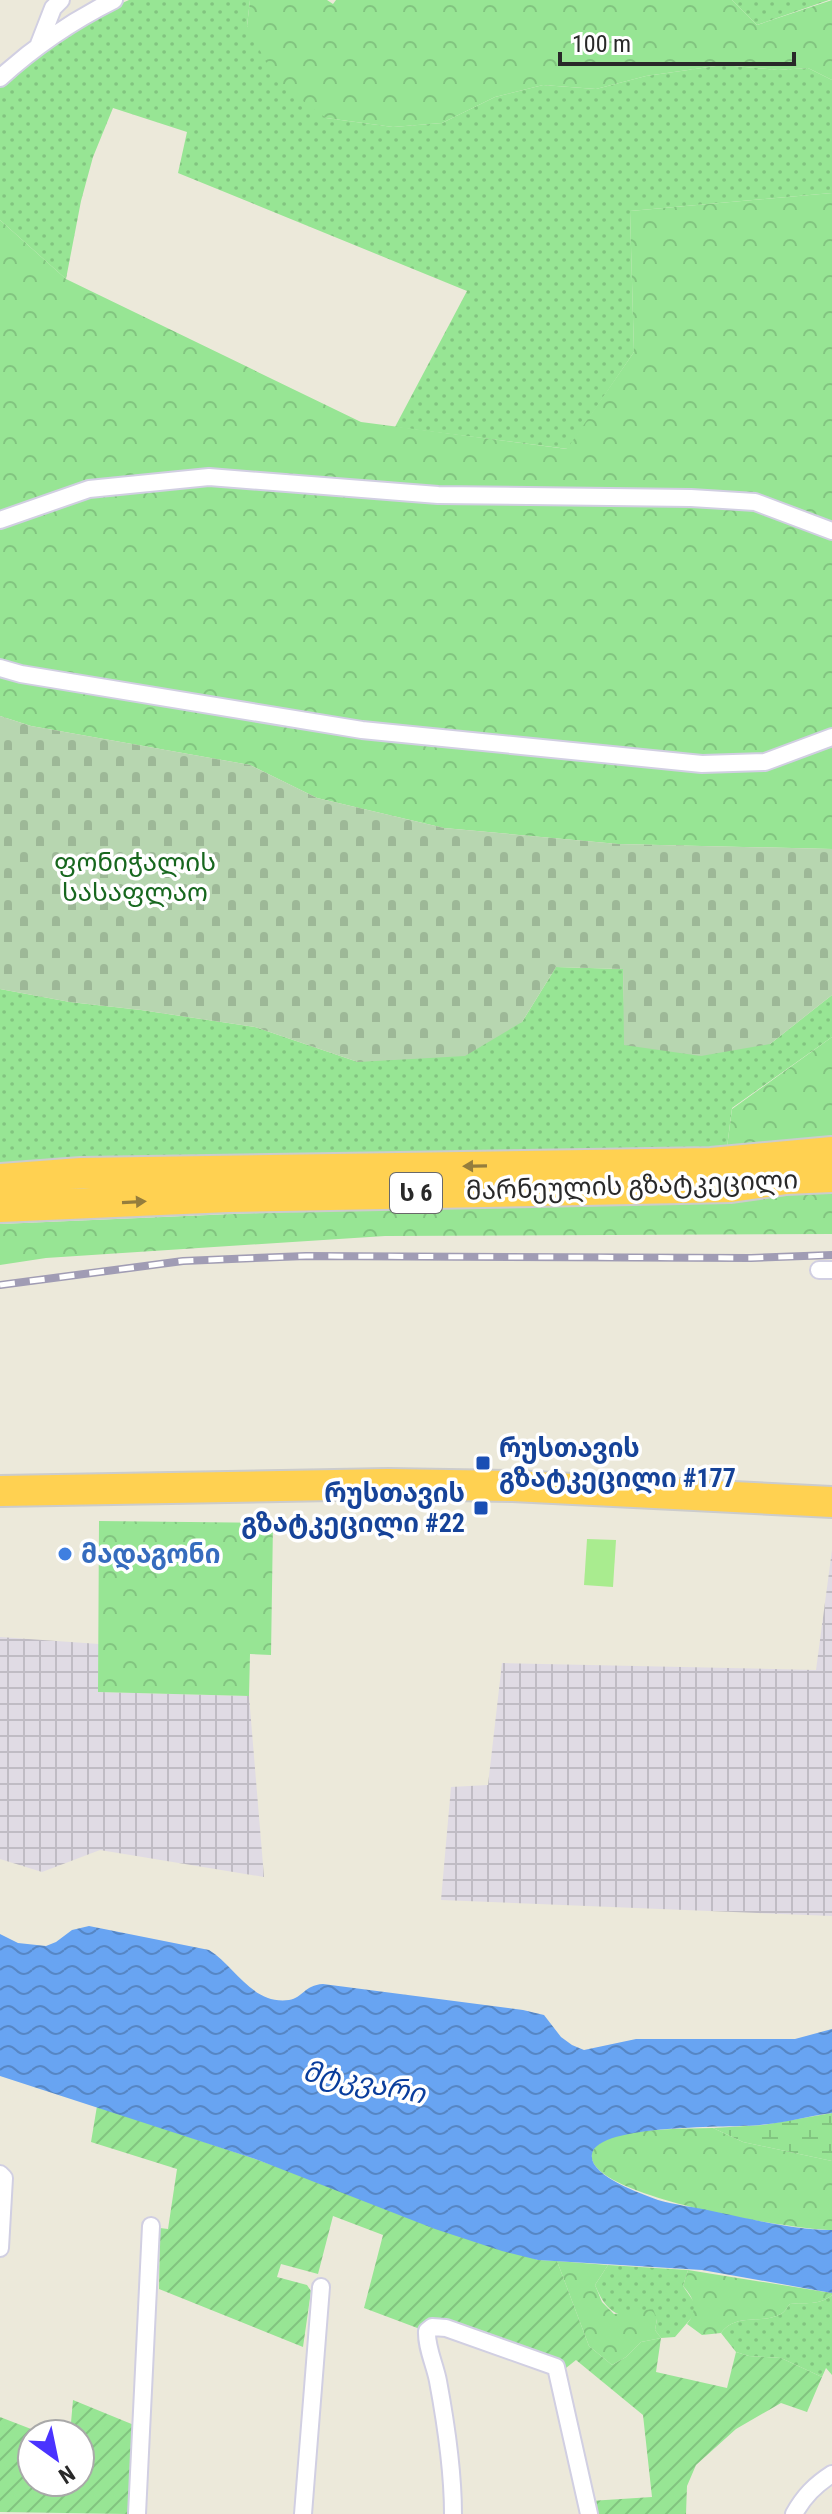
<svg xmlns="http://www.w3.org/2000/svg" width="832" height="2514" font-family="'Roboto Condensed','Noto Sans Georgian',sans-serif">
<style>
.industrial{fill:url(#industrial-grid)}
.grass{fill:url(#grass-dots)}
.forest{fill:url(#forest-crowns)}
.wetland{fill:url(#wetland-marsh)}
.cemetery{fill:url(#cemetery-stones)}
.garden{fill:url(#garden-furrows)}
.pitch{fill:#a9ec8f}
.water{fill:url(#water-waves)}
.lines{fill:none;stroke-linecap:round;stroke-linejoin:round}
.street-casing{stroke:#d1cfe2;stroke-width:20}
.highway-casing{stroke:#ccc;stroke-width:34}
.street{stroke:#fff;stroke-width:16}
.highway{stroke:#ffd151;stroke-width:30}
.rail-casing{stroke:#a09cb4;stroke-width:8}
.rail{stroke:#fff;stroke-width:5;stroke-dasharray:15;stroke-linecap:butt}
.oneway{fill:#947d3d}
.transit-dot{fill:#1a4fb4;stroke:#fff;stroke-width:3}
.shop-dot{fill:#3f7fe0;stroke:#fff;stroke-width:3}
.labels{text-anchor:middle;stroke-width:7;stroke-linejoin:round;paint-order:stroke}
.shield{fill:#fff;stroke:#696969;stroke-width:2}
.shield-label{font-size:24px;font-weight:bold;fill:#292929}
.park-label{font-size:26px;fill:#17671e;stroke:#fff}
.street-label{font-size:26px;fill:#292929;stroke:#fff}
.transit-label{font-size:26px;font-weight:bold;fill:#164399;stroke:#fff;text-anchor:start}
.shop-label{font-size:26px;font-weight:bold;fill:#366cbe;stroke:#fff;text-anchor:start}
.water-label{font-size:28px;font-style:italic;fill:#093d9c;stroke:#fff}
</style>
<defs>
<pattern id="industrial-grid" width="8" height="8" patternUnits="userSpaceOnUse" patternTransform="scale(2)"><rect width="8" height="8" fill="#e0dbe4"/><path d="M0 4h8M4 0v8" fill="none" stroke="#c0bcc4"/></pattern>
<pattern id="grass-dots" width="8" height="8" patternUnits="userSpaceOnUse" patternTransform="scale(2)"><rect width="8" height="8" fill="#97e594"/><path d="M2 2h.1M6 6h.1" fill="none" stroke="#82c480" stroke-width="1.8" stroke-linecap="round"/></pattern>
<pattern id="forest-crowns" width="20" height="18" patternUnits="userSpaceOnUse" patternTransform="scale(2)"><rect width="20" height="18" fill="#97e594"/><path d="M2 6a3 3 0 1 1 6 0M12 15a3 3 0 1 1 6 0" fill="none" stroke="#82c480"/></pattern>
<pattern id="wetland-marsh" width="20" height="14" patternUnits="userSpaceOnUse" patternTransform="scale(2)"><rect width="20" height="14" fill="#97e594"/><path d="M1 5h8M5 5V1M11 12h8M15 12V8" fill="none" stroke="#82c480"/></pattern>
<pattern id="cemetery-stones" width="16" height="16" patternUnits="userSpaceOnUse" patternTransform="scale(2)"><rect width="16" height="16" fill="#b7d6b0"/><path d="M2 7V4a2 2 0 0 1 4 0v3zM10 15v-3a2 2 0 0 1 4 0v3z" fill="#9db897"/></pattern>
<pattern id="garden-furrows" width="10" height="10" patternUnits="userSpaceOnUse" patternTransform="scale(2)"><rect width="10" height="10" fill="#97e594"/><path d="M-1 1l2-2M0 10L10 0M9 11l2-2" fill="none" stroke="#82c480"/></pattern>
<pattern id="water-waves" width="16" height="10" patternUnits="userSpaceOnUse" patternTransform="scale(2)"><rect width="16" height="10" fill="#68a4f2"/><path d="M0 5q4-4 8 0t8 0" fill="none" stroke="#5686c4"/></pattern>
</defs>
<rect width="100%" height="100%" fill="#ece9da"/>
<path class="industrial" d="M832 1550V1916L441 1900 451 1787 488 1785 502 1663 816 1670Z
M0 1637 99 1644 98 1692 249 1696 264 1877 100 1850 42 1872 0 1859Z"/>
<path class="grass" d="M129 0H250L247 26 326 118 393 127 442 123 495 97 543 85 596 89 646 76 723 65 778 70 808 68 832 80V193L630 211 634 352 568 449 395 427 467 291 178 173 187 132 113 108 93 157 81 201 66 279 0 220V85L82 21Z
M732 0H829L757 25Z
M556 967 623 969 625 1045 770 1044 832 995V1037L732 1108 726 1155 0 1174V989L70 1002 141 1010 255 1027 358 1062 522 1022Z
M608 2265 688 2270 683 2286 694 2302V2315L675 2337 661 2338 655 2330 657 2319C622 2315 610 2321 595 2285Z
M832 2295V2375L826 2368 822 2377 781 2358 749 2356 736 2352 721 2333C737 2312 761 2325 781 2314 785 2312 787 2307 790 2304 805 2302 819 2306 832 2295Z"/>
<path class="forest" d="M250 0H327L333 4 336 0H732L757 25 832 0V80L808 68 778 70 723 65 646 76 596 89 543 85 495 97 442 123 393 127 326 118 276 81 247 26Z
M832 193V849L618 844 444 828 317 798 250 765 31 726 0 716V220L66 279 361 422 567 449 634 352 630 211Z
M832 1037V1144L726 1155 732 1109Z
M832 1192V1234L385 1236 46 1258 0 1265V1224L514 1202 680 1203Z
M99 1521 273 1523 271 1655 250 1654 249 1696 98 1692Z
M713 2128 743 2142 832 2161V2230C800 2231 581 2196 592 2153 595 2143 607 2139 616 2136 647 2128 681 2129 713 2128Z
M557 2261 608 2265 595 2285 602 2302 614 2314 653 2309 657 2319 655 2330 661 2338 641 2342 626 2357 612 2365 589 2346Z
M688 2270 832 2293V2295C819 2306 805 2302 790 2304 787 2307 785 2312 781 2314 761 2325 737 2312 721 2333L702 2335 687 2324C698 2310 695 2299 683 2286Z"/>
<path class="wetland" d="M832 2113V2161L743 2142 713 2128 763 2125Z"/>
<path class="cemetery" d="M0 716 31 726 250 765 317 798 444 828 618 844 832 849V995L770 1044 701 1056 624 1045 623 969 556 967 522 1022 465 1056 358 1062 255 1027 141 1010 70 1002 0 989Z"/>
<path class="garden" d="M97 2106 258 2160 538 2260 557 2261 589 2346 612 2365 626 2357 641 2342 661 2338 656 2372 727 2388 736 2352 749 2356 781 2358 822 2377 807 2412 781 2403 736 2429 696 2465 687 2486 686 2514H593L590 2501 652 2497 643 2415 576 2360 566 2368 545 2358 420 2329 364 2308 383 2235 333 2216 318 2274 281 2264 277 2277 307 2285 311 2291 303 2347 159 2289 160 2228 168 2229 177 2169 91 2142Z
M73 2400 134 2425 128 2514 0 2512V2417L44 2434H32V2482H80V2434H70Z"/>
<path class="pitch" d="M587 1539 616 1540 613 1587 584 1585Z"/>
<path class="water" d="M89 1926 209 1950C235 1966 252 2005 289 2000 303 1998 304 1985 323 1984L523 2010 544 2015 561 2037 572 2045 584 2050 636 2039H795L832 2029V2113C808 2116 784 2123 760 2125 732 2128 598 2123 592 2154 588 2176 642 2194 658 2200 675 2205 694 2207 712 2211 746 2218 799 2231 832 2230V2293L702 2270 538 2260 502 2251 435 2229 258 2160 0 2076V1934L18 1943 46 1946 56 1942 72 1930Z"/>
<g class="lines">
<defs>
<path id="street" d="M39 44 53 8 61 0
M0 78C35 46 72 21 114 0
M0 520 89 489 209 477 438 495 691 498 755 502 832 531
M0 668 21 674 362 730 702 764 765 762 832 737
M819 1270H832
M0 2174 4 2178 0 2248
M137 2514 151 2226
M303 2514 321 2287
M453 2514C453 2470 446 2424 438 2381 435 2365 426 2347 427 2331L432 2327 446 2328 556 2367 589 2514
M794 2514C804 2496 815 2485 832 2474"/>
<path id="highway" d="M0 1179 81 1173 711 1163 832 1152
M0 1207 228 1197 731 1187 786 1179 832 1177
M0 1491 388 1484 513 1486 832 1502"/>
</defs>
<use href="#street" class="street-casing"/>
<use href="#highway" class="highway-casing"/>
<use href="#street" class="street"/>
<use href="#highway" class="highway"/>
<defs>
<path id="rail" d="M0 1285 183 1261 306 1256 751 1258 832 1255"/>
</defs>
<use href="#rail" class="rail-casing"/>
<use href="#rail" class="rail"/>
</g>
<defs><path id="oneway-solid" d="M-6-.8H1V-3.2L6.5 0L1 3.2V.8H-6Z" transform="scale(2)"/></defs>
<g class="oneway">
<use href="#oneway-solid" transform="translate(475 1166) rotate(179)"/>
<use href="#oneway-solid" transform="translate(134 1202) rotate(-3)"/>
</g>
<g class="transit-dot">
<rect x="475" y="1455" width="16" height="16" rx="4"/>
<rect x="473" y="1500" width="16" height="16" rx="4"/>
</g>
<circle class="shop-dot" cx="65" cy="1554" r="8"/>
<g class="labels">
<rect class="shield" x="390" y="1173" width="52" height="40" rx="6"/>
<g class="shield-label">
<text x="416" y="1201">ს 6</text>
</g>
<g class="park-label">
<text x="135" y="871">ფონიჭალის<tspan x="135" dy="30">სასაფლაო</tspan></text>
</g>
<g class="street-label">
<text transform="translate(632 1185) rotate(-2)" y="9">მარნეულის გზატკეცილი</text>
</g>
<g class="transit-label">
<text x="499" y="1457">რუსთავის<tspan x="499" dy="30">გზატკეცილი #177</tspan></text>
<text x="465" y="1502" text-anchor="end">რუსთავის<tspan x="465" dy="30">გზატკეცილი #22</tspan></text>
</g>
<g class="shop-label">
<text x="81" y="1563">მადაგონი</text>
</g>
<g class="water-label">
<text transform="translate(364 2082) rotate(11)" y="10">მტკვარი</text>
</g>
</g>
<g transform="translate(56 2458) rotate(147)"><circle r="38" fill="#ffffff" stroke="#a9a9a9" stroke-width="2"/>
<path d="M0-6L14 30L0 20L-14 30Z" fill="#4a33ff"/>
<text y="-12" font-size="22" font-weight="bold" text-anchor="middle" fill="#292929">N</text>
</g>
<path d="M560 52v12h234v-12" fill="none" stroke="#292929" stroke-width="4"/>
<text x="572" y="52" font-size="24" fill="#292929" stroke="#ffffff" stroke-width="6" paint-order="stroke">100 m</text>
</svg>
